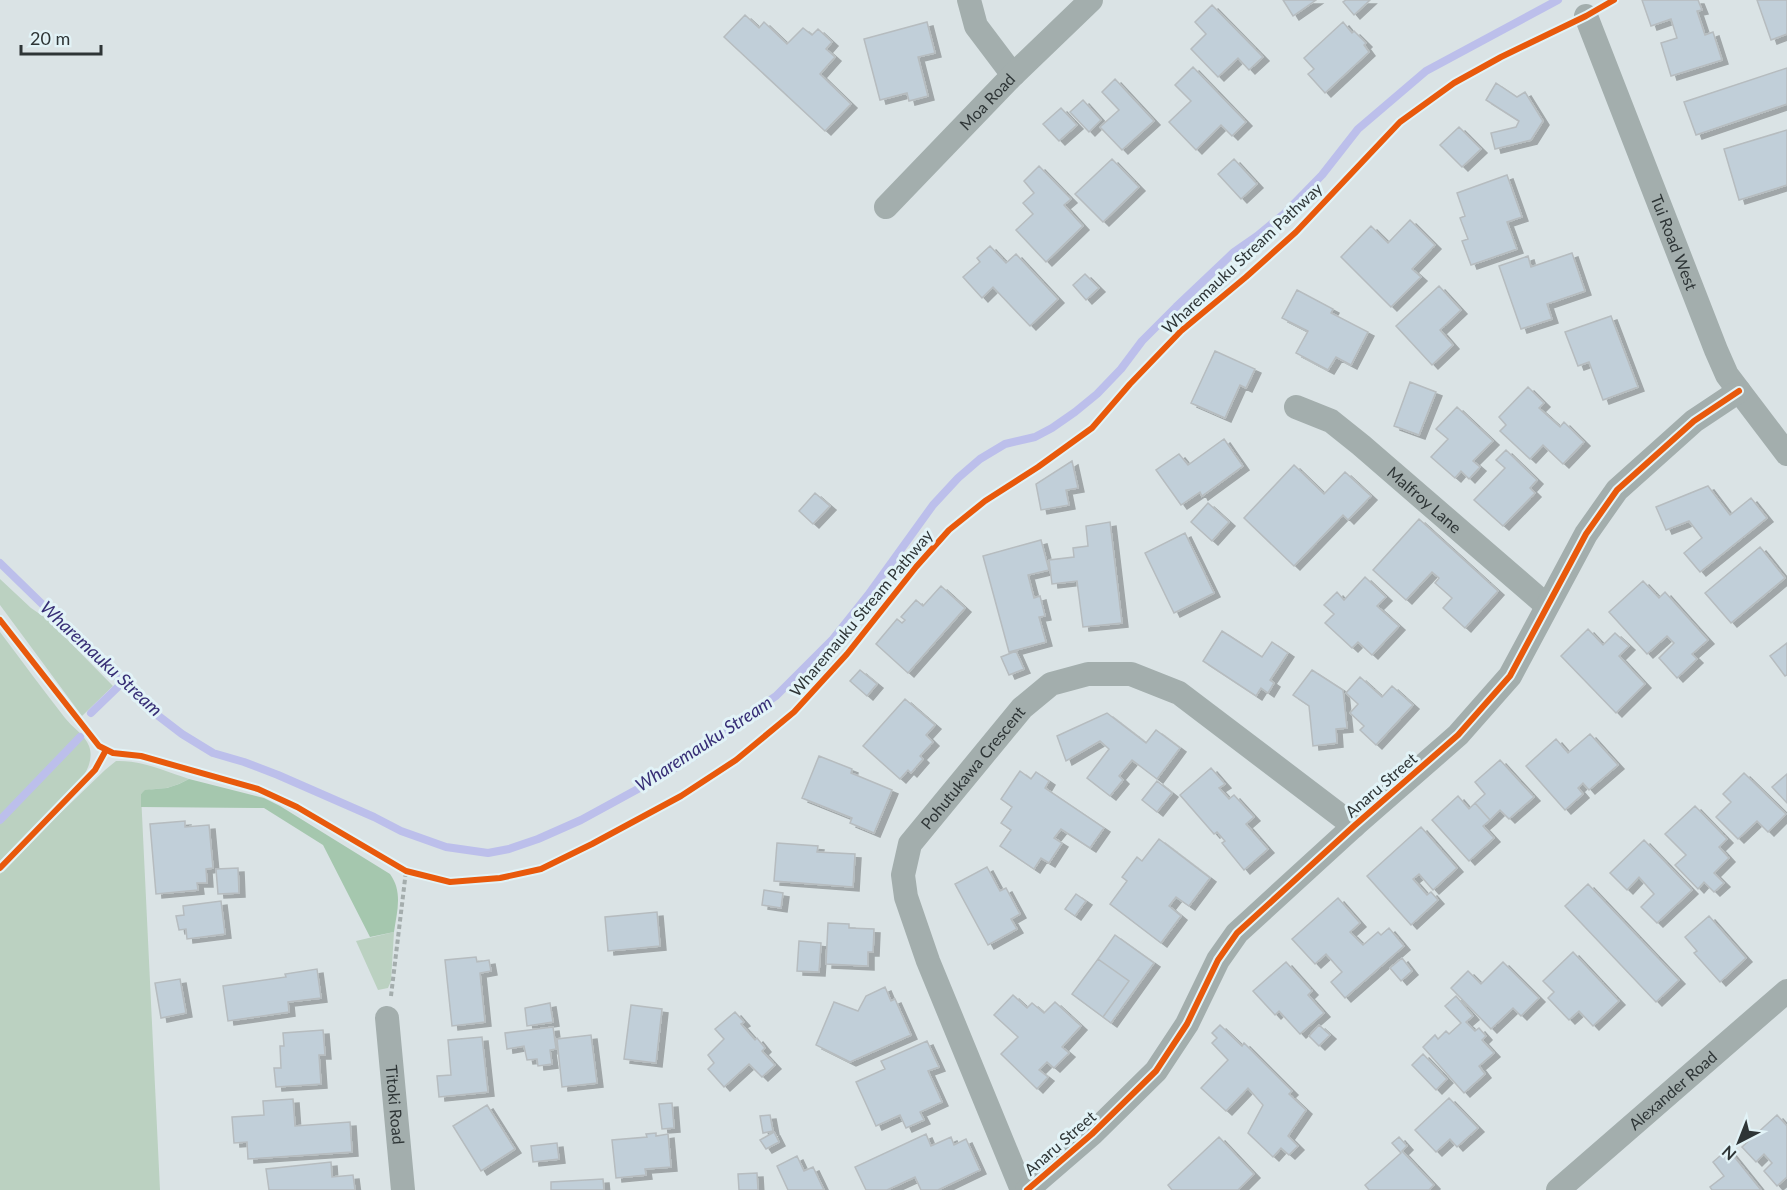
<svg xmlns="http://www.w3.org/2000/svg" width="1787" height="1190" font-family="Lato,sans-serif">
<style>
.green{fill:#bbd1c1}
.forest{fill:#a5c7ae}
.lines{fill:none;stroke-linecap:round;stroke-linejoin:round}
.stream{stroke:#bcbfeb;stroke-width:8}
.building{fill:#c1cfd9;stroke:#b6bcbf;stroke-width:1.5;filter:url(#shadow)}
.path{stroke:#a4adad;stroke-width:4;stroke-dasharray:4.5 3;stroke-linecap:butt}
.minor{stroke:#a3aead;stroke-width:24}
.cycleway-casing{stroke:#e2f3f7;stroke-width:10}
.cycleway{stroke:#e8590c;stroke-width:6}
.labels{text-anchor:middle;stroke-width:6;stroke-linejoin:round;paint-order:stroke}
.street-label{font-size:16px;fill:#2e3536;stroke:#e2f3f7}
.water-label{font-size:18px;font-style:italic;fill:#362d75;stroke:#e2f3f7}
</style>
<defs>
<filter id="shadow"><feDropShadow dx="6" dy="4" stdDeviation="0" flood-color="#0004"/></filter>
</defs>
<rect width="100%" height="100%" fill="#dae3e5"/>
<path class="green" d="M0 579 31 608 47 619 113 686 82 716 0 605Z
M0 632C22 661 43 690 65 718 72 727 85 735 89 746 93 757 89 767 83 777L0 863Z
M116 761C141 760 165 771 189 779 183 782 177 785 170 787 160 790 150 787 141 794L160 1190H0V874L48 825 105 770Z
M394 932 391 981 388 988 378 990 356 941Z"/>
<path class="forest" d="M189 779 264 798 280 806 390 874C403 892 397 911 394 932L370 937 323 845 264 808 141 807V794L145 790 167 788 179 784Z"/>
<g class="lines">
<path class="stream" d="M0 563 152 711 182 734 213 753 244 762 278 775 374 817 401 831 446 847 488 853 509 849 538 839 581 820 658 778 696 755 754 711 776 696 833 639 868 595 933 505 958 478 980 459 1005 444 1035 437 1052 428 1075 412 1097 394 1121 369 1142 341 1176 307 1234 252 1257 236 1285 213 1322 175 1358 129 1426 71 1558 0
M91 713 122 683
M0 820 80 737"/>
</g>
<path class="building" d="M1283 0H1316L1293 16Z
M1346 0H1370L1354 15 1343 2Z
M1642 0H1698L1702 10 1697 11 1705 35 1713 32 1722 60 1671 76 1661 43 1677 38 1671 19 1651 26Z
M1757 0H1787V34L1771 40Z
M1212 5 1263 57 1249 70 1238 58 1218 77 1191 49 1206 34 1195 22Z
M745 15 759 28 764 22 787 44 803 28 812 35 818 29 832 42 826 49 835 57 820 74 851 104 825 131 724 37Z
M927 22 935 53 918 57 928 96 909 101 907 93 880 100 864 39Z
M1343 22 1352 33 1354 31 1366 43 1364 45 1369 52 1325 93 1308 74 1314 69 1304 58Z
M1193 67 1246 122 1232 136 1221 125 1196 150 1169 122 1191 101 1175 85Z
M1787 68V104L1696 135 1684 102Z
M1115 79 1154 121 1122 150 1100 127 1119 110 1102 92Z
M1496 83 1517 97 1525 92 1543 121 1531 140 1495 149 1491 133 1516 127 1519 121 1486 100Z
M1083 100 1101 120 1089 132 1070 112Z
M1061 108 1077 125 1059 141 1043 124Z
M1459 127 1481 149 1462 167 1440 145Z
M1787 130V185L1739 200 1724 149Z
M1112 159 1139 187 1103 222 1075 194Z
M1234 159 1257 184 1241 199 1218 174Z
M1039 166 1071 199 1064 205 1083 226 1046 262 1016 230 1033 214 1023 203 1034 193 1024 181Z
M1507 175 1522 217 1507 222 1517 249 1471 265 1462 241 1468 239 1460 218 1465 216 1457 193Z
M1410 220 1435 245 1412 269 1421 277 1391 307 1341 257 1371 226 1388 243Z
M990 246 1006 263 1016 254 1058 299 1030 326 993 287 982 298 963 277 980 262 977 258Z
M1572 253 1585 291 1547 304 1552 319 1521 329 1499 266 1528 256 1531 267Z
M1085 274 1099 288 1086 300 1073 285Z
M1439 286 1461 310 1440 330 1453 345 1432 365 1396 326Z
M1297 290 1333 309 1331 313 1368 332 1351 365 1336 357 1328 370 1296 353 1308 331 1282 318Z
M1611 316 1638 387 1603 400 1589 362 1578 366 1565 332Z
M1215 351 1255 369 1246 388 1240 385 1225 418 1191 403Z
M1410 382 1436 392 1419 435 1394 426Z
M1528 387 1544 403 1539 408 1560 427 1564 422 1584 442 1563 464 1543 445 1530 459 1500 431 1506 425 1499 417Z
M1457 407 1493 441 1473 461 1480 467 1469 479 1461 471 1455 478 1431 457 1448 439 1436 429Z
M1224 439 1243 466 1202 496 1200 492 1181 505 1156 470 1179 454 1188 465Z
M1506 450 1537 480 1530 488 1535 493 1503 526 1474 500 1505 468 1496 460Z
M1072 461 1078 488 1066 490 1069 505 1041 510 1036 484Z
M1294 465 1324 494 1345 472 1371 496 1348 520 1343 515 1294 566 1244 518Z
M1708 486 1730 515 1751 498 1767 518 1700 572 1684 553 1702 538 1689 521 1666 530 1656 507Z
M815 493 830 506 813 524 799 511Z
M1208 503 1229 522 1212 541 1191 522Z
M1419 519 1498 591 1465 628 1443 608 1452 598 1435 583 1439 578 1432 572 1406 600 1373 570Z
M1110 522 1122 623 1083 627 1077 581 1052 584 1049 560 1074 557 1073 548 1088 546 1086 526Z
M1185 533 1214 593 1174 613 1145 553Z
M1041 540 1049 570 1028 575 1034 598 1040 596 1045 616 1039 617 1046 642 1009 652 983 556Z
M1760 547 1785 578 1731 623 1705 593Z
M1365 577 1386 597 1377 606 1399 626 1372 655 1358 642 1352 648 1325 623 1334 614 1324 605 1337 592 1344 600Z
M1643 581 1659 598 1665 592 1708 640 1692 654 1697 659 1677 678 1659 658 1674 643 1667 636 1647 654 1609 612Z
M941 586 965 608 908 673 876 644 897 619 902 623 905 620 901 617 916 600 923 606Z
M1588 629 1603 645 1615 633 1629 646 1619 656 1645 684 1616 713 1561 656Z
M1222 631 1262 657 1272 642 1288 653 1270 680 1274 683 1268 693 1261 688 1256 696 1203 661Z
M1787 643V675L1785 676 1770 656Z
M1016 651 1024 669 1009 675 1001 657Z
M860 670 877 684 867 696 850 681Z
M1312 670 1343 690 1347 728 1336 729 1337 743 1313 746 1309 706 1293 695Z
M1360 677 1382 697 1392 686 1413 705 1376 745 1360 730 1364 726 1350 713 1358 704 1346 693Z
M905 699 935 725 926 735 933 742 920 756 923 759 911 773 908 770 900 779 863 746Z
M1107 713 1146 743 1156 730 1180 748 1157 779 1132 760 1119 776 1123 780 1110 796 1087 778 1109 749 1100 741 1066 761 1057 736Z
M1590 734 1618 765 1589 790 1583 783 1578 788 1583 794 1565 810 1526 766 1556 739 1568 753Z
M819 756 852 769 851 773 892 790 874 833 850 823 852 818 802 798Z
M1500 760 1534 797 1509 819 1500 810 1490 820 1475 803 1485 794 1475 782Z
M1211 768 1225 784 1219 788 1229 799 1234 795 1254 817 1246 824 1268 849 1244 870 1222 843 1225 841 1217 832 1214 834 1180 795Z
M1020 771 1031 779 1036 772 1049 781 1045 788 1104 828 1090 848 1061 829 1054 838 1062 843 1049 863 1041 858 1034 869 1000 846 1011 830 1001 823 1012 807 1001 799Z
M1744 773 1786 814 1768 832 1757 821 1738 839 1716 817 1731 802 1723 794Z
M1787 774V803L1772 787Z
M1157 781 1172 793 1157 812 1142 800Z
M1458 796 1469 809 1475 803 1490 820 1483 826 1494 838 1469 861 1432 820Z
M1695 806 1727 839 1719 847 1729 858 1714 873 1724 883 1714 892 1704 882 1698 889 1675 865 1686 855 1665 834Z
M185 821V827L209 825 213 868 206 869 207 883H197L198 890 156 894 150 824Z
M1421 827 1457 868 1433 890 1419 874 1413 879 1427 895 1431 892 1438 900 1411 925 1367 876Z
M1159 839 1210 878 1189 906 1176 897 1169 906 1181 916 1161 943 1110 904 1127 881 1122 877 1137 857 1142 861Z
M1644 840 1692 890 1657 923 1641 907 1654 894 1639 877 1627 890 1610 873Z
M777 843 818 846 817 852 855 854 853 887 774 881Z
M987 867 1000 891 1006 888 1020 914 1011 919 1017 929 988 945 955 884Z
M238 868 239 893 218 894 216 869Z
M1588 884 1679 980 1656 1002 1565 906Z
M764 890 783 893 781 908 762 905Z
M1076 894 1086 901 1075 916 1065 909Z
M1338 898 1360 923 1350 932 1363 945 1378 932 1381 935 1389 928 1404 946 1345 998 1331 982 1342 972 1326 954 1315 964 1292 939Z
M221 901 225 934 187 939 186 929 179 930 176 916 184 915 183 906Z
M657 912 660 946 608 951 605 917Z
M1709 916 1746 958 1720 982 1694 953 1697 951 1685 937Z
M828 923 849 924V928L874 929 873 952H868V966L826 964Z
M1115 935 1154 963 1111 1023 1103 1017 1129 981 1098 959Z
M799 941 821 943 819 972 797 971Z
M1573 952 1619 1001 1593 1026 1579 1011 1569 1020 1548 998 1554 992 1543 981Z
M476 957 477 962 489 960 491 971 480 973 485 1022 452 1026 445 960Z
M1402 958 1412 971 1401 981 1390 968Z
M1098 959 1129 981 1103 1017 1072 994Z
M1286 962 1312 991 1308 995 1324 1013 1300 1034 1279 1011 1275 1015 1253 991Z
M1503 962 1539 998 1521 1016 1513 1008 1491 1029 1451 988 1468 971 1481 984Z
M317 969 321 998 288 1002 289 1012 228 1021 223 986 286 977 285 974Z
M180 979 186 1013 161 1018 155 983Z
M885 987 891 1001 895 999 911 1035 850 1062 816 1045 834 1002 858 1011 866 996Z
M1013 995 1027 1008 1032 1003 1044 1013 1055 1002 1081 1026 1062 1047 1069 1053 1054 1068 1047 1062 1039 1070 1048 1077 1037 1089 1001 1054 1018 1037 994 1015Z
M1456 996 1473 1016 1466 1022 1475 1031 1479 1028 1486 1036 1482 1040 1494 1053 1479 1066 1485 1074 1464 1093 1423 1047 1435 1035 1438 1039 1446 1031 1449 1034 1461 1023 1445 1006Z
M550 1003 553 1022 527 1026 525 1008Z
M631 1005 662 1009 656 1063 624 1059Z
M735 1012 744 1022 741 1024 755 1040 757 1038 765 1048 762 1051 775 1065 762 1077 749 1064 724 1087 708 1069 714 1063 708 1055 724 1039 715 1029Z
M1220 1025 1242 1046 1244 1043 1292 1091 1289 1094 1306 1110 1288 1136 1298 1146 1289 1155 1281 1148 1273 1157 1248 1133 1263 1105 1248 1088 1226 1111 1201 1088 1228 1060 1212 1043 1217 1038 1212 1033Z
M1319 1025 1330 1035 1319 1046 1309 1036Z
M553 1027 556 1049 550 1050 552 1064 538 1066 537 1059 527 1060 524 1046 507 1049 505 1033Z
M323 1030 325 1055H319L321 1084 276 1087 274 1068H281L280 1046H284L283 1033Z
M591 1035 597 1083 562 1087 557 1039Z
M482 1037 488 1092 439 1097 437 1076 451 1075 448 1040Z
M927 1041 939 1067 928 1071 942 1102 920 1112 924 1120 906 1128 900 1115 876 1126 856 1082 885 1069 881 1061Z
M1423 1054 1447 1079 1436 1090 1412 1065Z
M1449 1098 1478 1128 1457 1147 1450 1139 1436 1152 1415 1130Z
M293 1099 295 1126 350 1122 352 1152 248 1159 247 1142 234 1143 232 1117 264 1115 263 1101Z
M672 1103 674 1128 662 1129 659 1104Z
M487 1105 515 1149 481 1171 453 1126Z
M770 1115 773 1131 763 1133 760 1116Z
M1777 1115 1787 1126V1177L1777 1186 1764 1171 1772 1163 1764 1154 1756 1162 1742 1147Z
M774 1132 779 1142 766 1149 760 1140Z
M656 1133V1136L668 1134 671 1167 645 1169 646 1175 616 1178 612 1140 647 1137 646 1134Z
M926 1134 931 1146 951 1137 954 1145 966 1139 980 1170 938 1190H921L915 1177 887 1190H866L855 1167Z
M1219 1137 1254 1174 1238 1190H1172L1168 1185Z
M1399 1137 1407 1146 1402 1151 1434 1185 1429 1190H1369L1365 1185 1401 1153 1392 1143Z
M557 1143 559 1159 533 1162 531 1146Z
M1728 1149 1761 1190H1712L1710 1187 1724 1176 1713 1162Z
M797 1156 804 1171 813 1167 824 1190H788L777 1166Z
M331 1162 332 1177 353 1175 355 1190H269L266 1169Z
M757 1173 758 1190H739L738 1174Z
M603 1179 604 1190H551V1182Z"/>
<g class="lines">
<path class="path" d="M391 996 406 871"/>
<g class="minor">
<path d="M969 0 976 26 1013 75"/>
<path id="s1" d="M1586 16 1716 350 1727 375 1787 454"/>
<path id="s2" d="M886 207 1013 75 1091 0"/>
<path id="s3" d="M1296 407 1331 421 1361 445 1546 605"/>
<path id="s4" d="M387 1018 403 1190"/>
<path id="s5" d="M1022 1190 928 961 906 897 903 875 910 844 1022 708 1051 684 1088 674H1131L1179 693 1354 826"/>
<path d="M1027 1190 1092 1134 1156 1071 1187 1024 1218 960 1237 933 1354 826 1458 735 1510 676 1586 534 1617 490 1694 421 1739 391"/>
<path id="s6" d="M1558 1190 1787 991"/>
</g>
<defs>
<path id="cycleway" d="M0 620 99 746 113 753 141 756 258 789 297 807 406 871 450 882 500 878 541 869 592 844 681 796 736 760 794 712 847 654 916 567 949 530 985 501 1038 467 1092 428 1130 384 1181 331 1246 277 1296 232 1400 122 1454 83 1501 57 1586 16 1614 0
M0 868 95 770 106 750
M1027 1190 1092 1134 1156 1071 1187 1024 1218 960 1237 933 1354 826 1458 735 1510 676 1586 534 1617 490 1694 421 1739 391"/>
</defs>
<use href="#cycleway" class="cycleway-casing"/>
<use href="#cycleway" class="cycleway"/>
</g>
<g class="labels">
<g class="street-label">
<text dy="6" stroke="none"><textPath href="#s2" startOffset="146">Moa Road</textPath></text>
<text dy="6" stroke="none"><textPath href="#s1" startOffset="243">Tui Road West</textPath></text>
<text transform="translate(1242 258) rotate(-43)" y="6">Wharemauku Stream Pathway</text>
<text dy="6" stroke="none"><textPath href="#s3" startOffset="160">Malfroy Lane</textPath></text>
<text transform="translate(861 613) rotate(-50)" y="6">Wharemauku Stream Pathway</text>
<text dy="6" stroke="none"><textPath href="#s5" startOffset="468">Pohutukawa Crescent</textPath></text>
<text transform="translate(1381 785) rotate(-41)" y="6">Anaru Street</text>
<text dy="6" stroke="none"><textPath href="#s6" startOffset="152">Alexander Road</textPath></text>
<text dy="6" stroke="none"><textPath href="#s4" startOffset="87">Titoki Road</textPath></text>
<text transform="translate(1060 1143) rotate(-41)" y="6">Anaru Street</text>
</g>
<g class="water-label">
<text transform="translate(101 659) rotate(43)" y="6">Wharemauku Stream</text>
<text transform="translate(704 744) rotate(-33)" y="6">Wharemauku Stream</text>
</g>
</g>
<g transform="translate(1739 1142) rotate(222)" stroke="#e2f3f7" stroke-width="4.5" paint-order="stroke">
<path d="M0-4.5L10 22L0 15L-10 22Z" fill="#2e3536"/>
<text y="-9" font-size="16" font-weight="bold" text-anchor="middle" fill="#2e3536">N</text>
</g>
<path d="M21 45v9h80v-9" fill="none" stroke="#2e3536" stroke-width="3"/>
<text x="30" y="45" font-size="18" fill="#2e3536" stroke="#e2f3f7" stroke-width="4.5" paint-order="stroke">20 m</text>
</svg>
